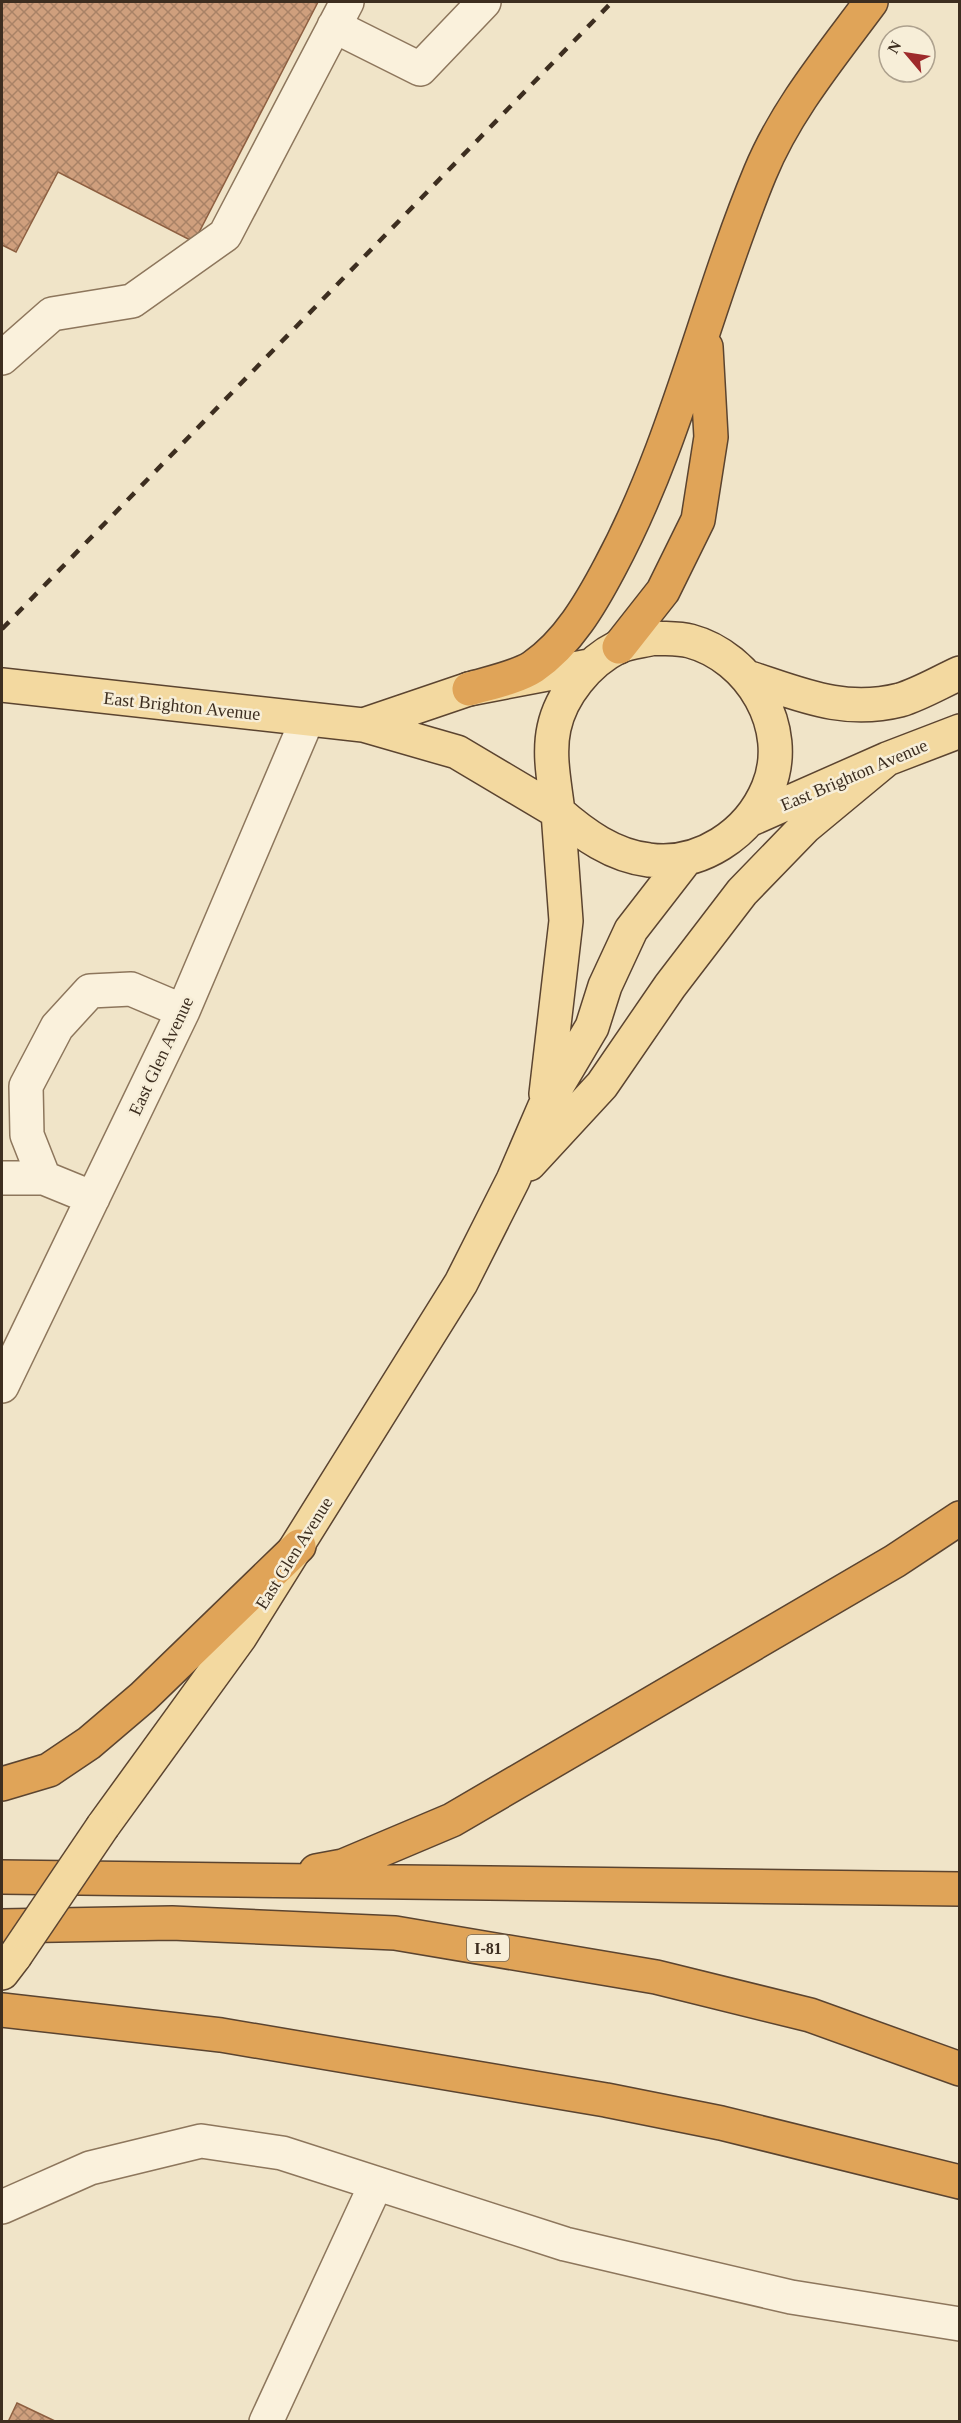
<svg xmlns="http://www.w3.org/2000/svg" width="961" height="2423" font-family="Georgia,serif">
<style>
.building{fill:url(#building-cross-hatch);stroke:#8d5f41;stroke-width:1.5}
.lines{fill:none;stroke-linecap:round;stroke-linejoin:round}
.minor-casing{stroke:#8d765c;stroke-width:36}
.major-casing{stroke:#5b4430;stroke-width:36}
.highway-casing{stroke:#5b4430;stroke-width:36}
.minor{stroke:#faf1dc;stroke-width:33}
.major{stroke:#f3d9a0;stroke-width:33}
.highway{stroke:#e0a458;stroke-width:33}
.rail{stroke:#3d2e20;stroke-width:4.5;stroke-dasharray:10 10;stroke-linecap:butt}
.major-bridge-casing{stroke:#5b4430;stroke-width:36;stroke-linecap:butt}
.major-bridge{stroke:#f3d9a0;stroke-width:33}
.labels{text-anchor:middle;stroke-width:5;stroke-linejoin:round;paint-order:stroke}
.shield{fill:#f7eed8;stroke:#756857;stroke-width:1.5}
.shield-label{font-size:16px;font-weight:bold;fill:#3d2e20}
.street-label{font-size:18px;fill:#3d2e20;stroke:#f7eed8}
</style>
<defs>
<pattern id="building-cross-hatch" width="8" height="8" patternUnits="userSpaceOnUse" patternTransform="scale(1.5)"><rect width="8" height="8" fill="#cf9f7d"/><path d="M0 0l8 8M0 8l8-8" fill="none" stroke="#a98266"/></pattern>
</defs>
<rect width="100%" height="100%" fill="#f0e4c8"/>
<path class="building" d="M2 2H318L194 242 58 172 16 252 2 245Z
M17 2403 57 2422H8Z"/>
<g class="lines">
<defs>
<path id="minor" d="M334 26 420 69 484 2
M2 358 52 314 132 301 225 235 347 2
M2 1178H44
M93 1198 44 1178 27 1135 26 1086 57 1027 90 991 131 989 183 1011
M2 1386 183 1011 307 720
M2 2207 90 2168 201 2141 282 2153 565 2244 791 2297 960 2324
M266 2422 376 2184"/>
<path id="major" d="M654 638C665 639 679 638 690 641 750 657 793 728 768 788 749 834 700 867 649 860 613 856 583 834 558 812 555 785 548 755 554 728 561 695 588 662 618 647 628 642 643 641 654 638Z
M750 678C802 695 844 714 900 700 920 694 940 682 960 673
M2 685 363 725 457 752 558 812 566 921 546 1094
M363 725 469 689 589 666
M749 820 887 759 960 731
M529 1164 602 1085 670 986 742 892 805 827 887 759
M103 1826 240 1637 461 1283 513 1180 544 1108 592 1027 605 986 631 930 686 859
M2 1973 15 1956"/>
<path id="highway" d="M619 647 663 591 698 520 711 437 706 347
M469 689C489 683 516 678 533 667 568 643 591 603 610 567 677 442 706 303 760 173 786 110 831 56 871 2
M2 1784 49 1770 89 1743 143 1697 299 1546
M316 1871 343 1866 452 1820 895 1561 960 1518
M2 1877 960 1889
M2 1926 172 1923 395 1933 656 1977 810 2015 960 2069
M2 2010 221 2035 606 2100 721 2123 960 2182"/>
</defs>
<use href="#minor" class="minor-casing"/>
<use href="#major" class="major-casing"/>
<use href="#highway" class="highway-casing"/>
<use href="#minor" class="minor"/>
<use href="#major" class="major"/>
<use href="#highway" class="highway"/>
<path class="rail" d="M2 629 612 2"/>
<defs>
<path id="major-bridge" d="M15 1956 103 1826"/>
</defs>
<use href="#major-bridge" class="major-bridge-casing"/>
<use href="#major-bridge" class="major-bridge"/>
</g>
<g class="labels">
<rect class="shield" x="467" y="1935" width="42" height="26" rx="4.5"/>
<g class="shield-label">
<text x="488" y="1954">I-81</text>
</g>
<g class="street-label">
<text transform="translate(182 706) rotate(6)" y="6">East Brighton Avenue</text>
<text transform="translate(854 775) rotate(-23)" y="6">East Brighton Avenue</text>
<text transform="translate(161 1056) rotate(-65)" y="6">East Glen Avenue</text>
<text transform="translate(294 1553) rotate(-58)" y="6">East Glen Avenue</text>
</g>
</g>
<rect width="961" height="2423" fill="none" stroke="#3d2e20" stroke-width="6"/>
<g transform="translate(907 54) rotate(299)"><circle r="28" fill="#f7eed8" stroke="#ada18e" stroke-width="1.5"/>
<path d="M0-4.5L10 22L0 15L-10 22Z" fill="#9e2a2b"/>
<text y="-9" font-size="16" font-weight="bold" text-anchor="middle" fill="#3d2e20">N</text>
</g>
</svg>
